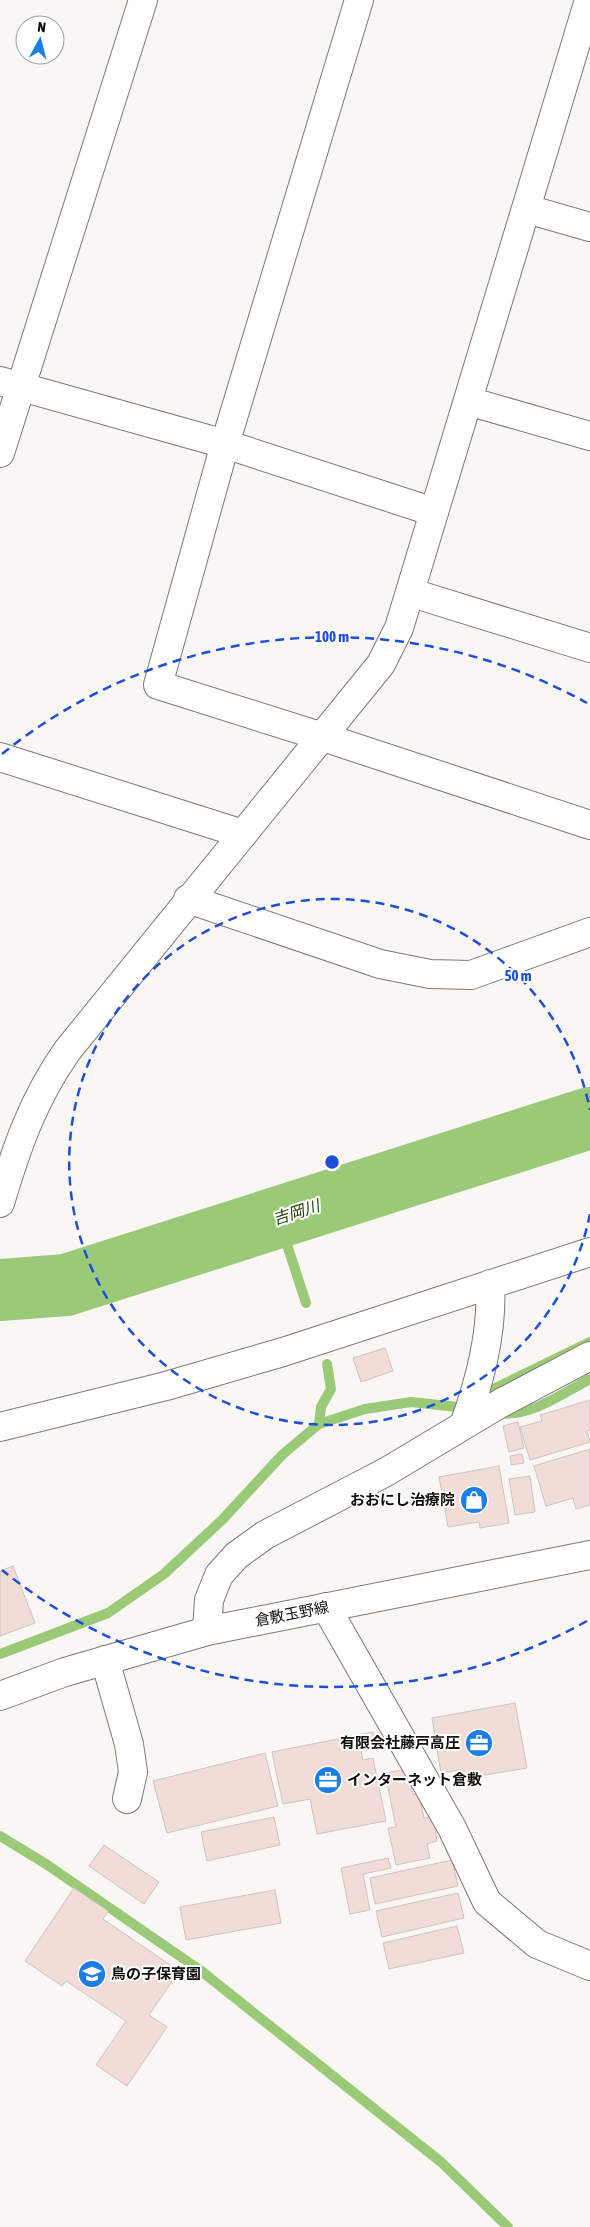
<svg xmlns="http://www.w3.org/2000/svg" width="590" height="2227" font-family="'Asap Condensed','Noto Sans JP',sans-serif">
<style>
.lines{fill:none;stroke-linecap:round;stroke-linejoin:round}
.stream{stroke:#9ac978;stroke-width:10}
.river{stroke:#9ac978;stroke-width:62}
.building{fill:#f1dcd7;stroke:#c9c5c4}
.street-casing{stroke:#7c7977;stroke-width:30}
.secondary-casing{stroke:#7c7977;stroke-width:30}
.primary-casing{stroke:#7c7977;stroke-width:30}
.street{stroke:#fff;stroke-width:28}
.secondary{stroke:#fff;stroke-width:28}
.primary{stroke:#fff;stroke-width:28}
.ring{fill:none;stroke:#1d4ed8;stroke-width:2.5;stroke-dasharray:9 6}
.labels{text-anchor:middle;stroke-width:4;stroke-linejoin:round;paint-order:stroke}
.poi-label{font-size:15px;font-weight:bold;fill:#100f0e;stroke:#fff;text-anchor:end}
.street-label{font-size:15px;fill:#100f0e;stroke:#fff}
.water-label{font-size:16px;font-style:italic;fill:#234105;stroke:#fff}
.centre{fill:#1d4ed8;stroke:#fff;stroke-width:2.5}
.ring-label{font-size:15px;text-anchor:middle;font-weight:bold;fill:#1d4ed8;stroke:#fff;stroke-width:4;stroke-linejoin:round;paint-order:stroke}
</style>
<rect width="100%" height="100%" fill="#f9f6f4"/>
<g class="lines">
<path class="stream" d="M278 1217 306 1303
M477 1397 590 1342
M497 1413C530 1418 561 1394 590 1379
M319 1424 321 1407 331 1389 327 1364
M0 1654 108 1613 164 1574 222 1520 282 1455 319 1424 365 1409 411 1402 467 1408
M0 1836 46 1864 200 1970 441 2162 508 2227"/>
<path class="river" d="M0 1290 66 1285 590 1118"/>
</g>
<path class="building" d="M385 1348 393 1371 361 1382 353 1358Z
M590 1400V1430L587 1431 590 1442 530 1460 520 1427 542 1421 540 1415Z
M518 1422 524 1448 509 1452 503 1426Z
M590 1449V1505L576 1509 573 1498 546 1506 534 1466Z
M522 1454 524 1463 511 1465 510 1456Z
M499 1466 509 1523 480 1528 479 1522 448 1527 439 1477Z
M530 1476 535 1512 515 1515 509 1479Z
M13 1566 35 1623 0 1636V1571Z
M515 1703 527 1768 461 1779 459 1770 441 1773 432 1718Z
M373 1732 376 1748 361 1751 363 1760 373 1758 386 1821 317 1834 310 1799 283 1804 272 1752Z
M265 1753 278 1806 167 1833 153 1781Z
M407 1769 413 1795 419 1794 424 1818 433 1816 437 1841 427 1844 430 1858 396 1865 388 1828 396 1827 385 1773Z
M274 1817 280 1845 207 1861 201 1832Z
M104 1845 159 1882 144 1904 89 1866Z
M388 1858 391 1868 363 1874 370 1910 350 1914 341 1868Z
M452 1860 458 1886 375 1904 370 1878Z
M74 1888 108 1911 103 1919 179 1971 149 2015 167 2027 127 2086 96 2065 126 2021 66 1981 62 1986 25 1961Z
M275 1890 281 1923 186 1940 180 1907Z
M458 1893 464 1918 382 1937 376 1911Z
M457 1926 464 1953 389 1969 383 1943Z"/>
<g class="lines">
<defs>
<path id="street" d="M359 0 225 444 158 685 323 737 590 825
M527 209 590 227
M0 381 225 444 434 512
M468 401 590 436
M0 453 143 0
M412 593 590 648
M0 757 243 834
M188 899 380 964 430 974 471 975 590 932
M464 1425C480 1381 493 1331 490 1284
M0 1427 166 1386 283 1352 590 1252
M326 1607 452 1828 487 1902 537 1944 590 1966
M207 1631 209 1600 219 1575 236 1556 265 1535 386 1472 501 1403 590 1356
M105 1660 129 1744 133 1772 127 1799"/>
<path id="secondary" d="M0 1203C17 1146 33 1100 67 1051L381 664 399 628 589 0"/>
<path id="primary" d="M0 1696 65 1672 207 1631 590 1555"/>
</defs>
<use href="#street" class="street-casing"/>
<use href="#secondary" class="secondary-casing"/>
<use href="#primary" class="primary-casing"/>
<use href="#street" class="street"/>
<use href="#secondary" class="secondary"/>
<use href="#primary" class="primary"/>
</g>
<g class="ring">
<path d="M590 1214A263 263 0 1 1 590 1110"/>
<path d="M587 1621A525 525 0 0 1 2 1570M2 754A525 525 0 0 1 587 703"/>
</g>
<defs>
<symbol id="shop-disc" viewBox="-11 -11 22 22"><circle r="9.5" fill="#1c7de6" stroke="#fff"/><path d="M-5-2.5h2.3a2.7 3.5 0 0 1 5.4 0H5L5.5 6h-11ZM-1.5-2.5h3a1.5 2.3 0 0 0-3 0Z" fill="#fff"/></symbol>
<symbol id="office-disc" viewBox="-11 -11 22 22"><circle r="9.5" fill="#1c7de6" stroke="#fff"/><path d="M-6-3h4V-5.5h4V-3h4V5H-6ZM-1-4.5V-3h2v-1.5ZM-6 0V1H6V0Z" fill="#fff"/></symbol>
<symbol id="school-disc" viewBox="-11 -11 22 22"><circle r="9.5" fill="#1c7de6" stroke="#fff"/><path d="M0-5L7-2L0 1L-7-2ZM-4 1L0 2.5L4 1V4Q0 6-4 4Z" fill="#fff"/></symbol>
</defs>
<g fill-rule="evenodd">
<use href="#shop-disc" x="458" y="1484" width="32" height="32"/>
<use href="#office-disc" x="463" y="1727" width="32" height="32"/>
<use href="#office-disc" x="312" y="1764" width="32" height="32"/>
<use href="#school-disc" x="76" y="1958" width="32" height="32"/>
</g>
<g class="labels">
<g class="poi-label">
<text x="455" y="1505">おおにし治療院</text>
<text x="460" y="1748">有限会社藤戸高圧</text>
<text x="347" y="1785" text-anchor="start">インターネット倉敷</text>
<text x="111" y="1979" text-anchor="start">鳥の子保育園</text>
</g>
<g class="street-label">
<text transform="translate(292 1614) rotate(-11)" y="5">倉敷玉野線</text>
</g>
<g class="water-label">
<text transform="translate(296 1212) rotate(-18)" y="6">吉岡川</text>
</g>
</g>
<circle cx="332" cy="1162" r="8" class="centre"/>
<g class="ring-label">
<text x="332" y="642">100 m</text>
<text x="518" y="981">50 m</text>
</g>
<g transform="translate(40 40) rotate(7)"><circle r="24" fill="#ffffff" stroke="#9f9f9f"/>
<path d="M0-4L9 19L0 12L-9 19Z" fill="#1c7de6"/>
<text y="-8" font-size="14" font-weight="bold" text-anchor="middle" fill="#100f0e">N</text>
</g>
</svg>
